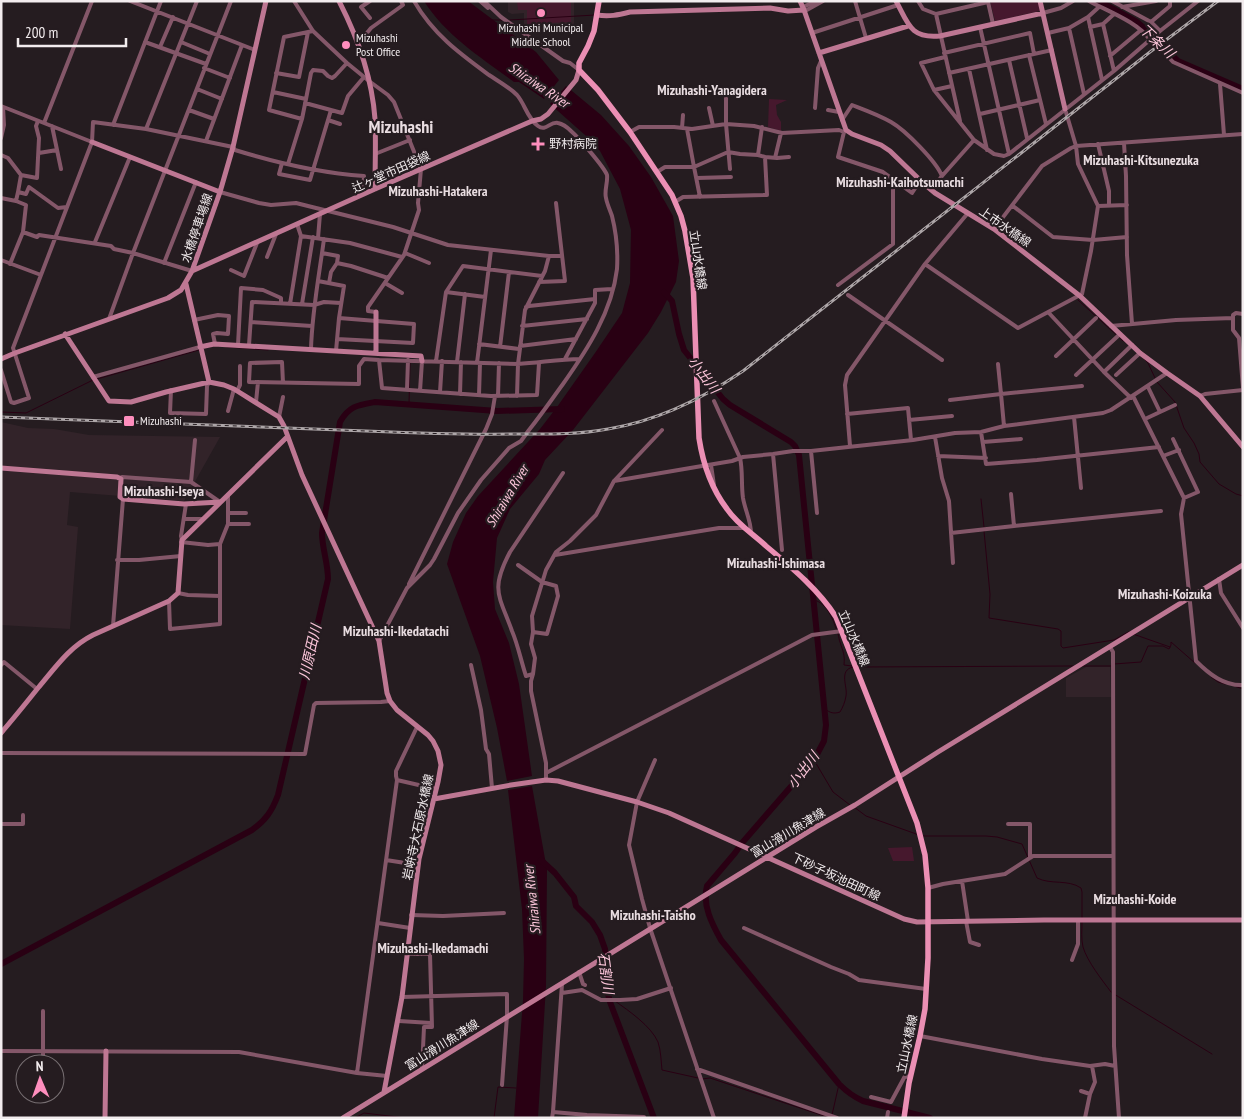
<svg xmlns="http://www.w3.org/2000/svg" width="1244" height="1119" font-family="'PT Sans Narrow','Noto Sans JP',sans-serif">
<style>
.built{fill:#322329}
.green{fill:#46182d}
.water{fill:#290013}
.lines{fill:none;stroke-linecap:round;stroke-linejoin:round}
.stream{stroke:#290013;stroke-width:1}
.river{stroke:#290013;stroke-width:6}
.street{stroke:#845769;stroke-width:4}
.secondary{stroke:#be7793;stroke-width:5}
.primary{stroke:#eb8fb4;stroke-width:5.5}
.rail-casing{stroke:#ada6a8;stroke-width:3}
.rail{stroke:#251c20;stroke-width:1;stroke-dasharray:4;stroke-linecap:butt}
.poi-dot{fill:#fe8ebd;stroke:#251c20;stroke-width:2}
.labels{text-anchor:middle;stroke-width:4.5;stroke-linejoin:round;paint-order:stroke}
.poi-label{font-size:12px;fill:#f2ecee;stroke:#251c20;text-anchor:start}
.street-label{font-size:12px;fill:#f2ecee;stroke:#251c20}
.water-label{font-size:14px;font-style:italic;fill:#fcc6da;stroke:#251c20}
.neighbourhood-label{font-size:14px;font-weight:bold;fill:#e9dde1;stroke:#251c20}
.district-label{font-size:18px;font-weight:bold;fill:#e9dde1;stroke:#251c20}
</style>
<rect width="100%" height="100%" fill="#251c20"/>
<path class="built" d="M508 1H574V24H524V13L512 14 508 12Z
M1 422 28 428 54 429 89 435 220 437 184 501 70 492 67 525 78 527 70 629 1 625Z
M1086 667H1110L1111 697H1066V678Z"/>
<path class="green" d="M517 1H571V22L527 24V10H518Z
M990 1H1038L1040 11 995 21Z
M769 99 787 100 776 105 777 115 781 122V131L768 127Z
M912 847 914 861H893L888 848Z"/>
<path class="water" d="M424 1H468L536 52 559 80 544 99 519 82H514C482 58 446 36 424 1Z
M566 86 601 115 629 146 651 177 673 216 679 261 676 282 661 312 648 333 573 430 545 460 539 474 510 509 497 538 493 582 495 609 509 643 519 684 532 776 507 781 497 728 480 656 447 564 453 542 466 513 478 496 540 429 557 407 595 353 622 313 630 283 631 230 620 189 600 151 585 135 550 104Z
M532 786 547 870 546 986 538 1118H514L523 1000 524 959 522 909 508 790Z"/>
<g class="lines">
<path class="stream" d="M492 20H503
M510 20 595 15
M1078 300 1123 341
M227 347 268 350
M1143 358 1148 363 1155 378
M97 379 199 350
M1157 382 1175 402 1184 428 1194 443 1199 454 1200 462 1219 484 1236 494 1243 496
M409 404 410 363
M1 412 26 413 93 380
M981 499 984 527
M984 531 990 594 989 618 1058 629 1061 631V646L1063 648 1114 640 1128 632H1130
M814 600C828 603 834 622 838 634 839 637 839 640 840 642 843 652 845 654 844 665L852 666
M1133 634 1170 647
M1114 664 1141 662 1148 646H1163L1169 649 1171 645V642L1195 663
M1082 666H1111
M857 667 1073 666
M1211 677 1218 682 1225 684
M1234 686 1243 689
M825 709C830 713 834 714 840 712 843 707 845 702 846 696 848 687 838 670 853 667
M814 760 833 792 850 805
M854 807 866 816 919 835
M922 836H986L997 837 1022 844 1037 878C1051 885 1068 879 1081 888L1082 892V918
M1082 922C1082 930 1081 939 1083 947 1087 961 1102 980 1111 992
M608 994 612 998
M1114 994 1212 1054
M615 1001C629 1011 651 1026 658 1042 661 1051 661 1061 662 1070L698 1078
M702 1079 710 1078 830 1118
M832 1115 839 1084
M355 1118 364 1113 406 1118
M494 1118 498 1087 516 1088"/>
<path class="river" d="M1099 1 1137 22 1151 34 1178 61 1243 89
M544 87 563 99
M664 292 672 301 679 334 684 350 723 399 730 405 791 442 795 446 799 455 826 725 824 741 814 760 742 843 735 853 707 886C702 905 712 924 721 940L839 1084C846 1091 854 1097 863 1101L930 1118
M541 860 555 873 574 897 576 906 592 922 600 935 605 949 607 969 605 982 610 1002 654 1118
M1 964 252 830C266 820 272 811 278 795L328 579C328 563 322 548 322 533L340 422C349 406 358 405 375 402L497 411 562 409"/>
<path class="street" d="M130 1 255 50
M294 1 313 31 347 63 369 81 388 95 394 102 421 169 418 203 419 210 404 255 368 307V311L376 312
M480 1 488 8
M484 1 501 17 563 61 570 63 579 70
M855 1 866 38
M918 1 923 9 936 14 988 2
M1089 1C1107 11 1138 22 1150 40
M1112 1 1151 22 1160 31
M988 2 993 24
M803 7 816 1
M1122 7 1156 1
M805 11 823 1
M1043 13 1061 8 1073 1
M936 14 960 121
M1088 17 1102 80
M370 18 361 7 370 1
M1151 22 1170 6V1
M1103 24 1114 71
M980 27 1009 154
M1090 27 1103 24 1114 14
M1069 28 1084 94
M812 33 898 5
M1048 33 1069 28 1088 17 1099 7
M145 42 206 64
M181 42 210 54
M358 44 371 28 403 5 401 1
M160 47 173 17
M1161 49 1173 62 1243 93
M944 53 1030 33 1034 54
M1029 55 1046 124
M1110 56 1141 30
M945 57 921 63 934 90 974 140 994 154 1004 156 1009 154 1114 71 1160 31 1198 1
M1009 60 1027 138
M204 68 230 78
M969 69 987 150
M276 73 299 77 308 32
M949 73 1052 50
M1220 84 1224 135
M197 89 222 99
M934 90 952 86
M273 92 306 99 302 119 288 164
M726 98V124L730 169
M306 99 311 73 313 70 323 71 328 76 332 78 335 76 347 63
M305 103 342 113 348 96 364 77
M1 106 92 142
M709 108 713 126
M815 108 818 68 821 61
M189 110 214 119
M828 110 839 112
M980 114 1040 100
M302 119 269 110 284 37 313 31
M328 120 340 124
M842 120 852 105C865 110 879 115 891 122 905 130 936 161 942 176L931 190
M44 123 92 1
M113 125 161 1
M52 126 61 169
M682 128 683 115
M146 129 197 1
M687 129 694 167 728 152 740 154 758 155 762 127
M630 132 639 127H674L692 129 726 124 754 126 782 133 839 130 844 132
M844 132 838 157 883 172 912 193 916 187 922 182
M1 138 4 125 3 107
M206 141 242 45
M1124 143 1126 176 1127 255 1132 324
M1098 144 1109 191V205
M39 153 57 150
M375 154 410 140
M1 155 8 158 21 175 18 192 26 194 29 187 58 208 67 207
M765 157 777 158 789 157
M775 158 781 133
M282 163 279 174 310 180 331 110
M657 172 665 167H694L700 197
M21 175 37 178 39 138 36 126 38 121
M942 176 974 140
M697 178 731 177
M220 192 259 203 271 205 296 203 312 207 393 227 448 245 549 256H562
M1 198 16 201 18 192
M16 201 26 205 23 232 37 237 39 235 111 246 114 249 133 253 192 271
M675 202 683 197 767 195 765 157 758 155
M1013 206 1053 237 1093 240 1127 237
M1098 206 1127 205
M994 229 1042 166 1071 148 1076 146 1243 134
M301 236 350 243 402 257
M318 238 320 214
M95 242 130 157
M322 253 338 256 337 263 351 266 388 278
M405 253 429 263
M267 257 276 234
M1 260 41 275
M164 263 196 182
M10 264 23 232
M925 264 1018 328 1082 294 1091 251 1098 206 1078 164 1076 146 1065 109
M231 270 244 276 257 243
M318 281 344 286 339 318
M539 282 565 281 556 203
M329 283 331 272 337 263
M385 283 402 293
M838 285 893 244V179
M446 292 485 297
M848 295 942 360
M290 304 301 236 297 224
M302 304 313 237
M526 307 529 306 595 299
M1048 312 1104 372 1131 398
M1243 314 1236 313 1233 315V330L1239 338 1243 388
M109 319 133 253 231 1
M194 320 218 315 229 316 228 334 217 333 213 334 215 344
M251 322 312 326
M522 326 587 319
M1111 326 1176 320 1233 318
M479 344 519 349
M238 345 241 288 263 290 281 298V303
M249 345 252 302 314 305 324 302 341 303
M520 346 576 339
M500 347 509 272
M311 349C312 312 319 276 324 239
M336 351 339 318 414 324 413 343 337 339
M1056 356 1096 318
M565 359 595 303V290L612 289
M436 361 446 292 463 266 542 276
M457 362 465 294
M477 363 491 250
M539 363 537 395 491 396 382 388 379 360 518 364C539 363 559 359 580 359
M998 364 1001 394 1082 386
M1 370 11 402 14 403 29 398 13 348 92 142 93 122 146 129 233 147 235 150C277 163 320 173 364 176L363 194
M1104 372 1132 345
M1076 375 1120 334
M1116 375 1140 353
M93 377 200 347
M283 383 282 362 250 363 249 382 359 384V366L364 359 379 360
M171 390 170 413 206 414 207 386 209 382
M407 390 408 360
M237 391 240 385V366
M420 391 422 361
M440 392 442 361
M460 394 461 362
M479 395 480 363
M498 396 499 363
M517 396 518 364 525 310 545 271 549 256
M1133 396 1184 498 1181 514 1196 661C1209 674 1224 686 1243 685
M1200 396 1205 394 1243 390
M950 400 1001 394 1004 426
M714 401 740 458C743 471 741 484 743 498 745 510 751 521 751 533
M256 402 258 382
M228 411 234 389
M1160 412 1175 405
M847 414 908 408 911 440
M279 417 283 397
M1074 417 1081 488
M1145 419 1160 412 1148 387
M909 420 952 416
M981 432 986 464 1037 460 1159 447
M935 437 942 478 949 501 953 563
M1173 439 1198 492 1184 498
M983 442 1021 439
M850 446 845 385 847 375 925 264 968 213
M811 451 817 513
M773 454 782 550
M938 456 986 458
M1163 456 1179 450
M708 465 732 461 743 457 773 454 793 451H811L913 440 955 433 981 432 1004 426 1103 413 1111 410 1167 373
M711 465 714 485
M120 478 122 477 191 482 195 440
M614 481 662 430
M191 482 220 502
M1011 494 1014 526 1161 511
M228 513H246
M184 519H203
M228 524H249
M951 533 1014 526
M182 540 181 536 186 504
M181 542 208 545 220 544
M555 555 719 528H743
M117 560H139L181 556
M518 565 542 582 556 586 558 596 547 634 533 632
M1219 579 1221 593 1243 628
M409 584 486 429 492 414 495 396
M178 593 188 595 220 596
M169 601 170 629 220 624V544L228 524V495
M113 626 123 499
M379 641 407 588 430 565 434 559 458 513 481 480 509 448 521 441 529 430C541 415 552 399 563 384 587 350 612 312 617 269 618 252 616 232 612 216 610 210 607 204 606 198 604 191 608 182 607 175 604 167 579 138 571 131 568 128 563 124 558 123 550 121 546 132 538 126 527 118 525 104 517 95 509 87 498 81 489 75 459 53 433 34 414 1
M1110 647 1113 652 1114 1046 1119 1118
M1 665 4 662 37 689
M471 665 481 710 486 749 489 754 492 788
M533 674 526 676C521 661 518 645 512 631 499 595 490 590 510 552L563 473
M1 753 305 754 314 705 316 703 381 702 390 701
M655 760 637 802 629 845 642 899 650 928 714 1118
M546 773 812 635 842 631
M397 780 436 789
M546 780V763L531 691V681L533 674 535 658 531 644 533 632 532 616 546 570 556 552 570 541 596 515 614 481 702 466
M1 824H23V815
M1008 824H1030V858
M386 860 418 865
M962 881 968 921
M928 888 943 884 1005 874 1033 856H1113
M411 915 443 916 504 913
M966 921 970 942 979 945
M378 923 410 928
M744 928 831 967 849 974 859 980 926 989
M407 954H430L432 1027H424L422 1069
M1072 960 1078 944V920
M579 972 583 984 585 985
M562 993 582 990 601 1000H620L637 999 671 988
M402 997 507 994V1016L502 1085
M399 1021 431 1023
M920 1036 1042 1059 1090 1066 1105 1064 1115 1066
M1 1051 239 1052 357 1073 387 1076
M43 1064V1011
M697 1069 837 1118
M357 1073 397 780 396 776V771L417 727
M1081 1091 1090 1094 1095 1082 1092 1066
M871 1097 891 1102 905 1076 910 1077
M553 1112 562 984
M552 1118 553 1112 587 1115 644 1117V1118
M887 1118 888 1112
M1085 1118 1090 1094"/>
<path class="secondary" d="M339 1C358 38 372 77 375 119 376 142 375 166 375 189
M800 1 804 10 846 130 852 134 881 145 890 151 922 182 935 193 994 229 1080 296 1140 353 1167 373 1200 396 1243 447
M896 1C908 23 910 39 940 36L1043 13
M1040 1 1065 109
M597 15C609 17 618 15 630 12L770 8 788 11 804 10
M819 53 908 26
M92 142 220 192
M192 271 375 189 532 121 541 119 548 114 576 80 579 70
M186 284 209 382
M376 312V353
M65 334 109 401 131 402 166 392 209 382 224 385 234 389 279 417 284 426 302 475 379 641 387 693 390 701 397 710 428 735 433 741 438 751 441 765 438 782 419 859 402 997 384 1092
M200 347 214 344 421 356 422 361
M1 359 15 353 168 298 181 290 192 271 220 192 233 147 266 1
M1 468 117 477 121 479 120 497 123 499 184 504 220 502
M1 733C14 718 26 703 38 688 55 668 69 647 93 635L169 601 178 593 182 540 287 437
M434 799 511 785 546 780 558 781 637 802 669 813 904 919 917 922 1044 920H1243
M105 1118 106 1051
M343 1118 816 827 855 805 938 752 1243 565"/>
<path class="primary" d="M599 1 594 31 588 46 579 63V70L598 90 630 132 672 195 681 216 685 231 693 278 699 438C703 464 711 488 727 509 737 524 753 534 766 546 791 567 818 589 836 617L917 823 925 855 928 888V958L925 1009 920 1036 909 1083 904 1118"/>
<defs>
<path id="rail" d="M1 417C123 422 244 426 366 431 415 433 464 435 514 434 545 434 577 435 608 429 657 421 702 399 743 371L1150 52 1218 1"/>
</defs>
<use href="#rail" class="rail-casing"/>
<use href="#rail" class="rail"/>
</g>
<g class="poi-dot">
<circle cx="541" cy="13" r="5"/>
<circle cx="346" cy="45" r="5"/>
<path d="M535.5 136.5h5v5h5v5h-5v5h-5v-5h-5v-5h5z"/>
<rect x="123" y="415" width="12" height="12" rx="2.5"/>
</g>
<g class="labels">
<g class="poi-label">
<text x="541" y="32" text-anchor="middle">Mizuhashi Municipal<tspan x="541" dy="14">Middle School</tspan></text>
<text x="356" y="42">Mizuhashi<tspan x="356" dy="14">Post Office</tspan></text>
<text x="549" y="148">野村病院</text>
<text x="140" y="425">Mizuhashi</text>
</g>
<g class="street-label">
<text transform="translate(391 172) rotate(-24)" y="4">辻ヶ堂市田袋線</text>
<text transform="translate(1005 227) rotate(35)" y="4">上市水橋線</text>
<text transform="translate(197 228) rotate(-71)" y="4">水橋停車場線</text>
<text transform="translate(698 260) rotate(82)" y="4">立山水橋線</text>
<text transform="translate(854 638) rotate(67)" y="4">立山水橋線</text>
<text transform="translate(418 827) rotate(-78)" y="4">岩峅寺大石原水橋線</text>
<text transform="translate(788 833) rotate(-31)" y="4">富山滑川魚津線</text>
<text transform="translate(836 877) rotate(25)" y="4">下砂子坂池田町線</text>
<text transform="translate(907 1044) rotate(-78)" y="4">立山水橋線</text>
<text transform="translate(442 1045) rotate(-32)" y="4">富山滑川魚津線</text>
</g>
<g class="water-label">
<text transform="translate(1157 41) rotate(43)" y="5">下条川</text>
<text transform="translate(539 85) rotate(34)" y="5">Shiraiwa River</text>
<text transform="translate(704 375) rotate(52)" y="5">小出川</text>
<text transform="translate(507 496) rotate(-59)" y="5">Shiraiwa River</text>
<text transform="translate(310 652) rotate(-77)" y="5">川原田川</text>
<text transform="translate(803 770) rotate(-53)" y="5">小出川</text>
<text transform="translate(532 900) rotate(-96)" y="5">Shiraiwa River</text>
<text transform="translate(606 973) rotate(82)" y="5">石割川</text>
</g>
<g class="neighbourhood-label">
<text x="712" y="95">Mizuhashi-Yanagidera</text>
<text x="1141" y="165">Mizuhashi-Kitsunezuka</text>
<text x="900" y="187">Mizuhashi-Kaihotsumachi</text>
<text x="438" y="196">Mizuhashi-Hatakera</text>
<text x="164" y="496">Mizuhashi-Iseya</text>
<text x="776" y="568">Mizuhashi-Ishimasa</text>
<text x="1165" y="599">Mizuhashi-Koizuka</text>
<text x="396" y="636">Mizuhashi-Ikedatachi</text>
<text x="1135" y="904">Mizuhashi-Koide</text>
<text x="653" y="920">Mizuhashi-Taisho</text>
<text x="433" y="953">Mizuhashi-Ikedamachi</text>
</g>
<g class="district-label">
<text x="401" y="133">Mizuhashi</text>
</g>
</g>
<rect width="1244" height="1119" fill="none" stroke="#f2ecee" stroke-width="5"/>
<g transform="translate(40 1079) rotate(358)"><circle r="24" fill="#251c20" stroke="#776f72"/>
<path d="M0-4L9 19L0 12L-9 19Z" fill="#fe8ebd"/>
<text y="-8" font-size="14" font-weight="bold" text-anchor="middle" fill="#f2ecee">N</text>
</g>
<path d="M18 38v8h108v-8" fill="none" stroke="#f2ecee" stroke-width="2.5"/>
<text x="25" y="38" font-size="15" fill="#f2ecee" stroke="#251c20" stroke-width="4" paint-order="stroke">200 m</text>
</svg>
